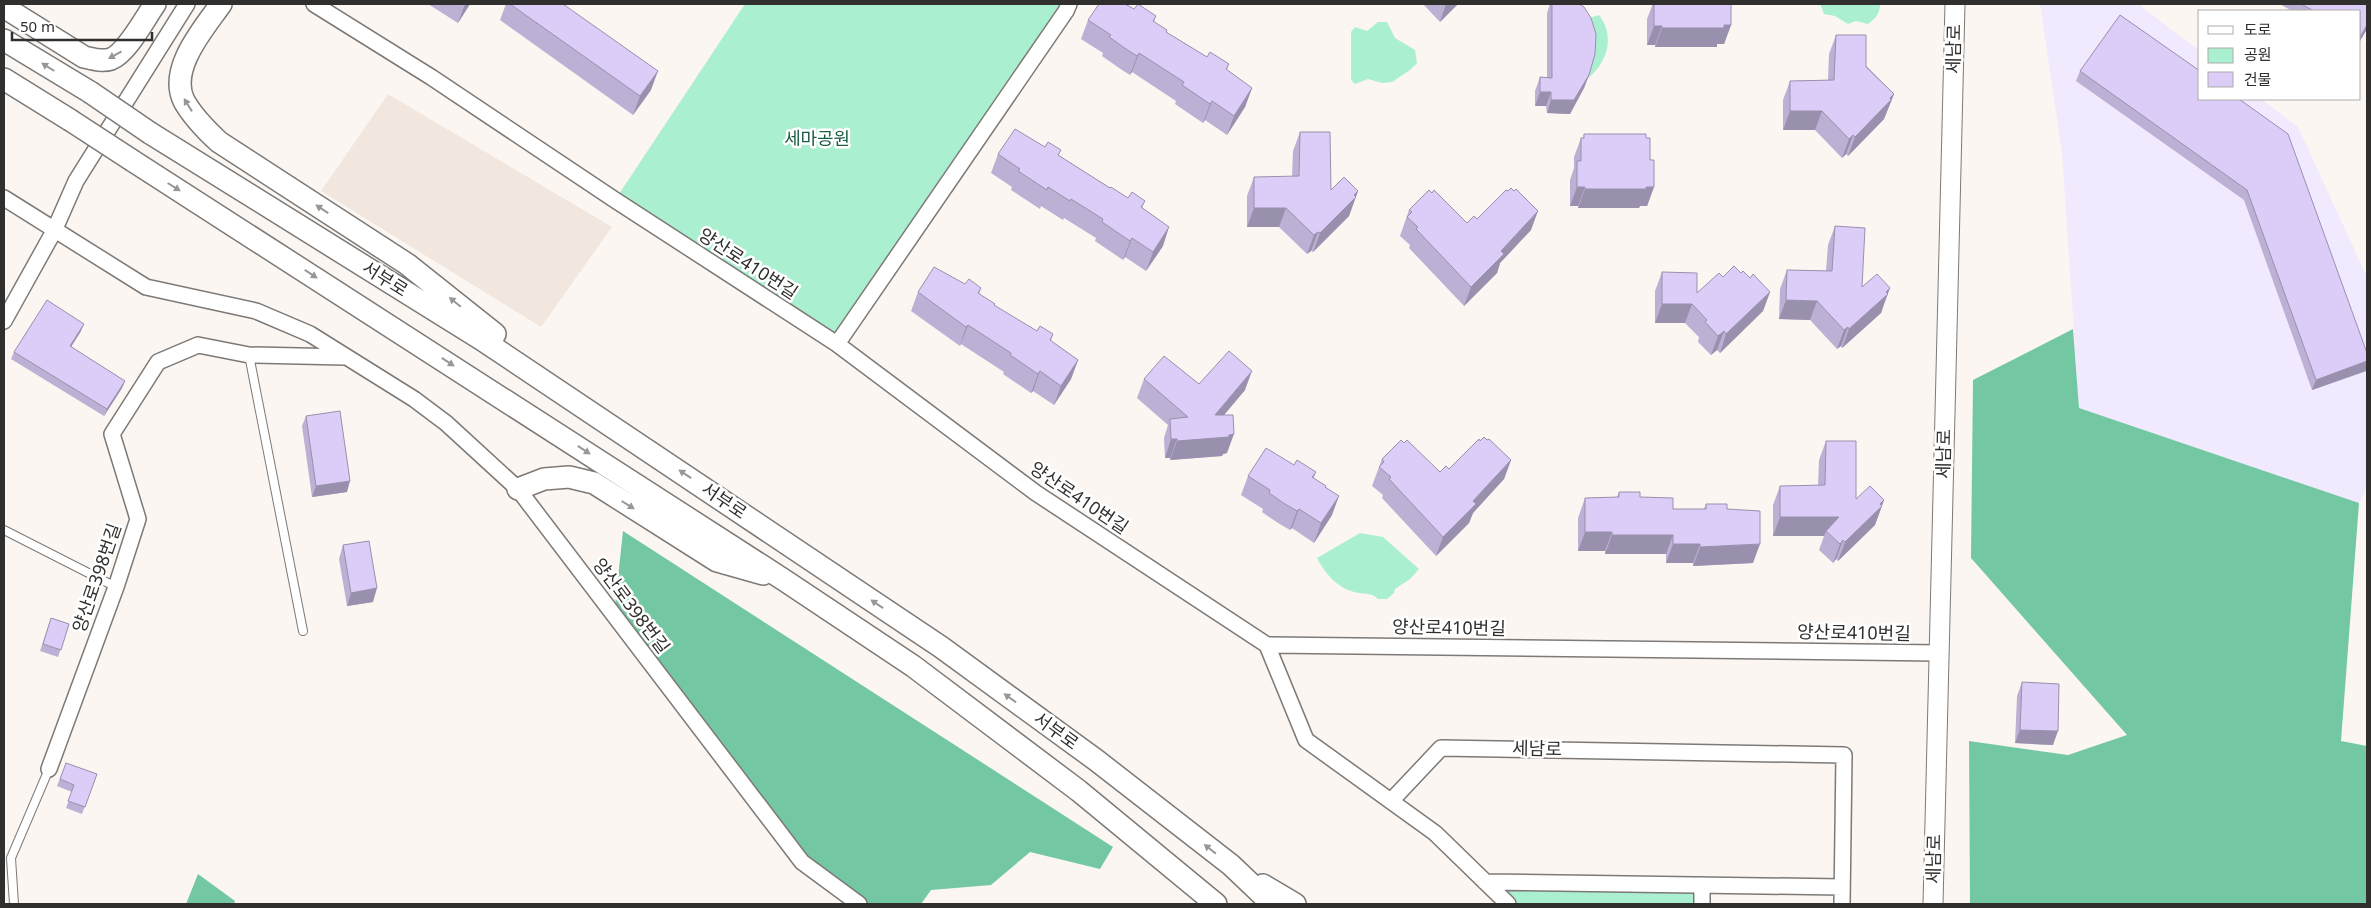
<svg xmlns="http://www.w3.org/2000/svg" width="2371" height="908" font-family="'Noto Sans','Noto Sans KR',sans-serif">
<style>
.built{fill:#f2e7de}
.industrial{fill:#f1e9fe}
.green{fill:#aaefcf}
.forest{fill:#73c8a3}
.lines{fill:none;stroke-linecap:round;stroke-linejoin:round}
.service-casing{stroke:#7d7976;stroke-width:10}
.minor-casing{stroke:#7d7976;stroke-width:18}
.tertiary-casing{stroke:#7d7976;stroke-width:21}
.secondary-casing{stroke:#7d7976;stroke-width:24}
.service{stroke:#fff;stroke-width:8}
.minor{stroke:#fff;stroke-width:15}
.tertiary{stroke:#fff;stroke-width:19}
.secondary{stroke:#fff;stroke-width:21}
.secondary-bridge-casing{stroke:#7d7976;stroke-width:24;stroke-linecap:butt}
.secondary-bridge{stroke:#fff;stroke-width:21}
.wall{fill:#bcb0d4}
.shaded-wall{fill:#9990ad}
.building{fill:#dbcdf7;stroke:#9990ad}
.oneway{fill:#989796}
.labels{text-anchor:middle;stroke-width:5;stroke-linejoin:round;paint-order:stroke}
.street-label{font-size:18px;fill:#312f2e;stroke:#fff}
.park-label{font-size:18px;fill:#1c5d44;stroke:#fff}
</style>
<rect width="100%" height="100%" fill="#fbf6f2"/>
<path class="built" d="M388 94 612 227 541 327 321 191Z"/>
<path class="industrial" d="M2040 4H2138L2200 51V99H2261L2298 127 2367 277V488L2359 503 2079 408 2062 153Z"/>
<path class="green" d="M745 4H1075L837 344 615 200Z
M1820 4H1880C1880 13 1876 18 1868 24L1856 21 1848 24 1835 16 1824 14Z
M1599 15C1616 37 1607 64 1586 80L1579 21Z
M1378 22H1387L1395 38 1415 50 1417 63 1410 70 1392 82 1382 83 1368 79 1355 84 1351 80V32L1355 27 1367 31Z
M1360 533 1383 537 1419 569 1410 579 1395 589 1394 593 1387 599H1378C1372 593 1367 594 1359 593 1339 590 1326 575 1317 558Z
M1485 882 1702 885V904H1508Z"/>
<path class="forest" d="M2073 329 2079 408 2359 503 2341 741 2367 746V904H1970L1969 741 2068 755 2127 735 1971 558 1973 380Z
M623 531 1113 847 1100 869 1030 852 991 885 931 890 921 904H859L802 862 614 615Z
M198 874 235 901 234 904H186Z"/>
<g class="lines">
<defs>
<path id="service" d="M249 355 303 631
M4 530 116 587
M14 904 11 858 49 769"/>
<path id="minor" d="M314 4 431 77 615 200 837 344 1036 493 1267 645 1939 653
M4 198 146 287 256 311 310 334 414 399 446 423 518 489 802 862 859 904
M4 321 54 231 76 181 187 4
M837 344 1066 11 1069 4
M1267 645 1306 740 1435 833 1508 904
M49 769 116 587 138 519 112 434 158 362 198 345 249 355 345 357
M1391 801 1441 748 1844 755 1842 904
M1485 882 1842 887
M1702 904V885"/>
<path id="tertiary" d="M1933 904 1955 4"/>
<path id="secondary" d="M221 4C204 28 168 69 184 101 193 117 206 130 219 142L407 264 495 334
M4 7 84 57C93 59 102 62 111 59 127 53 145 18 155 4
M4 40 90 92
M4 79 70 120
M150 133 481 339 941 647 1096 760 1231 865 1272 904
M133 161 784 580 913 666 1079 791 1216 904
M518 489 544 479 569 477 594 483 717 561 763 574
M1263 885 1295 904"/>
</defs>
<use href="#service" class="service-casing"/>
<use href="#minor" class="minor-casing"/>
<use href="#tertiary" class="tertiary-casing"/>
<use href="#secondary" class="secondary-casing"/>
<use href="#service" class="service"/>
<use href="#minor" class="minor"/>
<use href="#tertiary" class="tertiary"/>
<use href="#secondary" class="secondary"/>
<defs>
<path id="secondary-bridge" d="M90 92 150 133
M70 120 133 161"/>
</defs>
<use href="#secondary-bridge" class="secondary-bridge-casing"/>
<use href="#secondary-bridge" class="secondary-bridge"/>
</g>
<path class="wall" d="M428 4H470L458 23Z
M506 4H563L651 90 633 115 500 20Z
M1423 4H1458L1440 22Z
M1550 4H1579L1589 75 1584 88 1570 114 1547 113 1546 106H1535V91L1540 77H1547V13Z
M1652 4H1731V25L1724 44H1717V47H1655V45H1647V19L1652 6Z
M2280 4H2367V29L2360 41V11H2292Z
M1134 9 1156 16 1154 22 1166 32 1207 57 1229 64 1227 70 1252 88 1245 107 1227 135 1205 120 1203 123 1175 104 1176 101 1132 72 1130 75 1122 70 1102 56 1103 53 1081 39 1088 20Z
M2120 15 2367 353V367L2366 371 2312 390 2244 200 2076 81 2080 71Z
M1836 35 1894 94 1884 119 1848 156 1846 154 1842 158 1815 130H1783V100L1790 81 1828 80 1829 54Z
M1300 132 1331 190 1358 191 1349 216 1313 252 1311 251 1307 254 1279 227H1247V196L1254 177H1292L1293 151Z
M1584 134 1646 138 1654 187 1647 206H1640L1639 208H1578V206H1570V180L1574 168V157L1581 138H1583Z
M998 154 1059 156 1110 188 1128 198 1145 201 1142 208 1163 246 1146 271 1125 257 1123 260 1095 241 1096 238 1064 218 1063 220 1041 206 1040 209 1011 190 1012 187 991 173Z
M1409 210 1467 223 1477 219 1531 230 1500 263 1497 273 1464 306 1409 248 1410 245 1400 236Z
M1835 226 1862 287 1883 307 1881 313 1842 348 1841 346 1837 349 1810 320 1779 319 1780 289 1787 270 1826 271 1828 245Z
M1662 272 1697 293 1723 277 1741 273 1750 278 1770 292 1763 311 1720 353 1717 350 1711 355 1698 342 1699 337 1685 323H1655V291Z
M965 284 981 288 979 294 994 306 1037 331 1053 334 1051 341 1078 360 1071 379 1054 405 1033 391 1031 393 1003 374 1004 372 961 344 960 346 911 311 918 292Z
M81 331 71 347 125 381 122 388 104 416 11 359 14 352Z
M1144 379 1199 384 1245 390 1224 415 1227 453 1223 454 1222 456 1170 460V458H1165L1164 438 1168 425 1137 398Z
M306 416 347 492 312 497 302 426Z
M1487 440 1511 460 1504 479 1473 513 1469 523 1436 556 1382 498 1383 495 1372 486 1382 459 1404 443 1440 472 1449 469 1480 441Z
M1826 441 1856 499 1884 500 1875 525 1838 561 1836 559 1833 563 1819 550 1824 536H1773V505L1780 486H1818L1819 460Z
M1294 465 1316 472 1314 478 1326 487 1332 515 1314 543 1292 528 1290 530 1278 523 1262 512 1263 509 1241 495 1248 476Z
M1619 492 1640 497 1673 509H1704L1706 504 1727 509 1753 563 1693 566V563H1666V554H1605V551H1578V518L1585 498 1617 497Z
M343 545 373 602 347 606 339 559Z
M51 618 69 624 58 657 40 651Z
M2022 682 2053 745 2015 743 2017 696Z
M66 763 97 774 82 814 66 808 72 792 57 786Z"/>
<path class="shaded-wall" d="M465 4H470L458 23Z
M1446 4H1458L1440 22Z
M1731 25 1724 44H1717V47H1655L1662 28Z
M2367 25V29L2360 41V37Z
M1654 26H1662L1655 45H1647Z
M1139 53 1132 72 1130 75 1137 56Z
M658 71 651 90 633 115 640 96Z
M1589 75 1584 88 1570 114 1547 113 1551 100Z
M1252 88 1245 107 1227 135 1234 116Z
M1540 92H1551L1546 106H1535Z
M1894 94 1884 119 1848 156 1855 137Z
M1212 101 1205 120 1203 123 1210 104Z
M1790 111H1822L1815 130H1783Z
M1853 135 1846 154 1842 158 1849 139Z
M1577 187H1585L1578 206H1570Z
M1654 187 1647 206H1640L1639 208H1578L1585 189Z
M1358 191 1349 216 1313 252 1320 233Z
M1254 208H1286L1279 227H1247Z
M1538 211 1531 230 1500 263 1497 273 1464 306 1471 287 1501 251Z
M1169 227 1163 246 1146 271 1153 252Z
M1318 232 1311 251 1307 254 1314 235Z
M1132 238 1125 257 1123 260 1130 241Z
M1890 288 1881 313 1842 348 1849 329Z
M1770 292 1763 311 1720 353 1726 334Z
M1786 300 1817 301 1810 320 1779 319Z
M1662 304H1692L1685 323H1655Z
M84 324 81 331 67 353 70 346Z
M968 325 961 344 960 346 966 327Z
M1848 327 1841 346 1837 349 1844 330Z
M1724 331 1717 350 1711 355 1718 336Z
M1078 360 1071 379 1054 405 1061 386Z
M2367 361V367L2366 371 2312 390 2316 380Z
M1040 371 1033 391 1031 393 1038 374Z
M1252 371 1245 390 1208 434 1215 415Z
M125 381 122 388 104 416 107 409Z
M1234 434 1227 453 1223 454 1222 456 1170 460 1177 441Z
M1171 439H1177L1170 458H1165Z
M1511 460 1504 479 1473 513 1469 523 1436 556 1443 537 1473 501Z
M350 481 347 492 312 497 316 486Z
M1339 496 1332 515 1314 543 1321 523Z
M1884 500 1875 525 1838 561 1845 542Z
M1299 509 1292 528 1290 530 1297 511Z
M1780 517H1839L1826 531 1824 536H1773Z
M1585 532H1612L1605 551H1578Z
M1612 535H1673L1666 554H1605Z
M1843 540 1836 559 1833 563 1840 544Z
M1673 544H1700L1693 563H1666Z
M1760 544 1753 563 1693 566 1700 547Z
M377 588 373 602 347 606 351 593Z
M2020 730 2058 731 2053 745 2015 743Z"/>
<path class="building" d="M510 4H563L658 71 640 96Z
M1099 4H1125L1134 9 1138 4 1156 16 1153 21 1167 30 1166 32 1207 57 1210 52 1229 64 1226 69 1252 88 1234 116 1212 101 1210 104 1182 85 1184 82 1139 53 1137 56 1129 51 1109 37 1111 35 1088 20Z
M1552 4H1579L1584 7 1591 18 1596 34 1595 54 1589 75 1574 100H1551V92H1540V77L1552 78Z
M1654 4H1731V25H1724V28H1662V26H1654Z
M2301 4H2367V25L2360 37V11H2314Z
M2120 15 2200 71V99H2239L2288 134 2367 353V361L2316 380 2247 190 2080 71Z
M1836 35H1866V67L1894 94 1890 98 1891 100 1855 137 1853 135 1849 139 1822 111H1790V81L1834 80Z
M1015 129 1045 147 1048 142 1061 150 1058 155 1110 188 1111 187 1128 198 1132 192 1145 201 1141 207 1169 227 1153 252 1132 238 1130 241 1102 222 1103 219 1071 199 1070 201 1048 187 1047 190 1018 171 1020 169 998 154Z
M1300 132H1330L1331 190 1344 177 1358 191 1354 195 1356 197 1320 233 1318 232 1314 235 1286 208H1254V177L1299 176Z
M1584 134H1646V138H1650V160H1654V187H1646V189H1585V187H1577V161H1581V138H1584Z
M1511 188 1514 191 1516 189 1538 211 1501 251 1504 254 1471 287 1416 229 1418 227 1407 217 1412 212 1409 210 1429 190 1432 193 1434 190 1467 223 1474 216 1477 219 1506 190 1508 191Z
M1835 226 1865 228 1862 287 1877 274 1890 288 1886 292 1888 294 1849 329 1848 327 1844 330 1817 301 1786 300 1787 270 1832 271Z
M1734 266 1741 273 1743 271 1750 278 1753 274 1770 292 1726 334 1724 331 1718 336 1705 322 1707 320 1692 304H1662V272L1697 273V293L1719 273 1723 277Z
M934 267 965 284 969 279 981 288 978 293 995 304 994 305 1037 331 1040 326 1053 334 1050 340 1078 360 1061 386 1040 371 1038 374 1010 355 1011 353 968 325 966 327 918 292Z
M47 300 84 324 70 346 125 381 107 409 14 352Z
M1229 351 1252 371 1215 415H1233L1234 434 1229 435V437L1177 441V439H1171L1170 419 1188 417 1144 379 1164 356 1199 384Z
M340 411 350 481 316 486 306 416Z
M1484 437 1487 440 1489 439 1511 460 1473 501 1476 504 1443 537 1389 479 1391 477 1379 467 1384 462 1382 459 1401 440 1404 443 1407 440 1440 472 1446 466 1449 469 1479 439 1480 441Z
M1826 441H1856V499L1870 486 1884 500 1880 504 1882 506 1845 542 1843 540 1840 544 1826 531 1839 517H1780V486L1825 485Z
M1266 448 1294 465 1297 460 1316 472 1312 477 1326 486 1325 487 1339 496 1321 523 1299 509 1297 511 1285 504 1269 493 1270 490 1248 476Z
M1619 492H1640V497L1673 498V509H1706V504H1727V509L1760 511V544L1700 547V544H1673V535H1612V532H1585V498L1619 497Z
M369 541 377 588 351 593 343 545Z
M51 618 69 624 61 650 43 644Z
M2022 682 2059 684 2058 731 2020 730Z
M66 763 97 774 85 807 68 801 74 785 60 779Z"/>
<defs><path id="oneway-solid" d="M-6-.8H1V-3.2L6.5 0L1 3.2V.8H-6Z" transform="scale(1.25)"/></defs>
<g class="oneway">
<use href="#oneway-solid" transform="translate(115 55) rotate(151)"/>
<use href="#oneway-solid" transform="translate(48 67) rotate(-148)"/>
<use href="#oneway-solid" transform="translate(188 105) rotate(-122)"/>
<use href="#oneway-solid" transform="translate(174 187) rotate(32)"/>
<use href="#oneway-solid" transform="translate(322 209) rotate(-147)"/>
<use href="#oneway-solid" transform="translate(311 274) rotate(33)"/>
<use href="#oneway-solid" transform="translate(455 302) rotate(-141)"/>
<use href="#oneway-solid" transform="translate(448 362) rotate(33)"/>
<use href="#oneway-solid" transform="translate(584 450) rotate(33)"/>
<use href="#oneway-solid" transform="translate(685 474) rotate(-146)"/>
<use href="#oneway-solid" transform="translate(628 505) rotate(32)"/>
<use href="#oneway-solid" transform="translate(877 604) rotate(-146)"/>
<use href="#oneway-solid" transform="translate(1010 698) rotate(-144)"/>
<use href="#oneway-solid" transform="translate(1210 849) rotate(-142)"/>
</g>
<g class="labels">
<g class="street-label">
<text transform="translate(1954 49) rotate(-89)" y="6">세남로</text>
<text transform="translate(748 264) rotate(33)" y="6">양산로410번길</text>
<text transform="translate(385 279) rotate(32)" y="6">서부로</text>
<text transform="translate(1944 454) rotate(-89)" y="6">세남로</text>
<text transform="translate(1079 498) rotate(34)" y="6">양산로410번길</text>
<text transform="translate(724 501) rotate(34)" y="6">서부로</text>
<text transform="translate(97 578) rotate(-71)" y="6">양산로398번길</text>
<text transform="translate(631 606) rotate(53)" y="6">양산로398번길</text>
<text transform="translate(1449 628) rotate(1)" y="6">양산로410번길</text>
<text transform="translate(1854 633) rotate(1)" y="6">양산로410번길</text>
<text transform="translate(1056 731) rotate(36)" y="6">서부로</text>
<text transform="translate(1537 749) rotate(1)" y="6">세남로</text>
<text transform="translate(1934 859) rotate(-89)" y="6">세남로</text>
</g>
<g class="park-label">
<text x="817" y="145">세마공원</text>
</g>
</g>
<rect width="2371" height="908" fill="none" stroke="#312f2e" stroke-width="10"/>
<rect x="2198" y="10" width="162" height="90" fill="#ffffff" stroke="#adacab"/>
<rect x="2208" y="26" width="25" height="8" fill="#ffffff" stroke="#adacab"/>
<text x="2244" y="35" font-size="15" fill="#312f2e">도로</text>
<rect x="2208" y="48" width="25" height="15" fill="#aaefcf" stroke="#adacab"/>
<text x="2244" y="60" font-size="15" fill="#312f2e">공원</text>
<rect x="2208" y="72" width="25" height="15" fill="#dbcdf7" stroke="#adacab"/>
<text x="2244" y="85" font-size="15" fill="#312f2e">건물</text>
<path d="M12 32v8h140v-8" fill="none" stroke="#312f2e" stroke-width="2.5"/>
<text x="20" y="32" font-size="15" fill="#312f2e" stroke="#ffffff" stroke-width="4" paint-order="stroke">50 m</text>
</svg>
